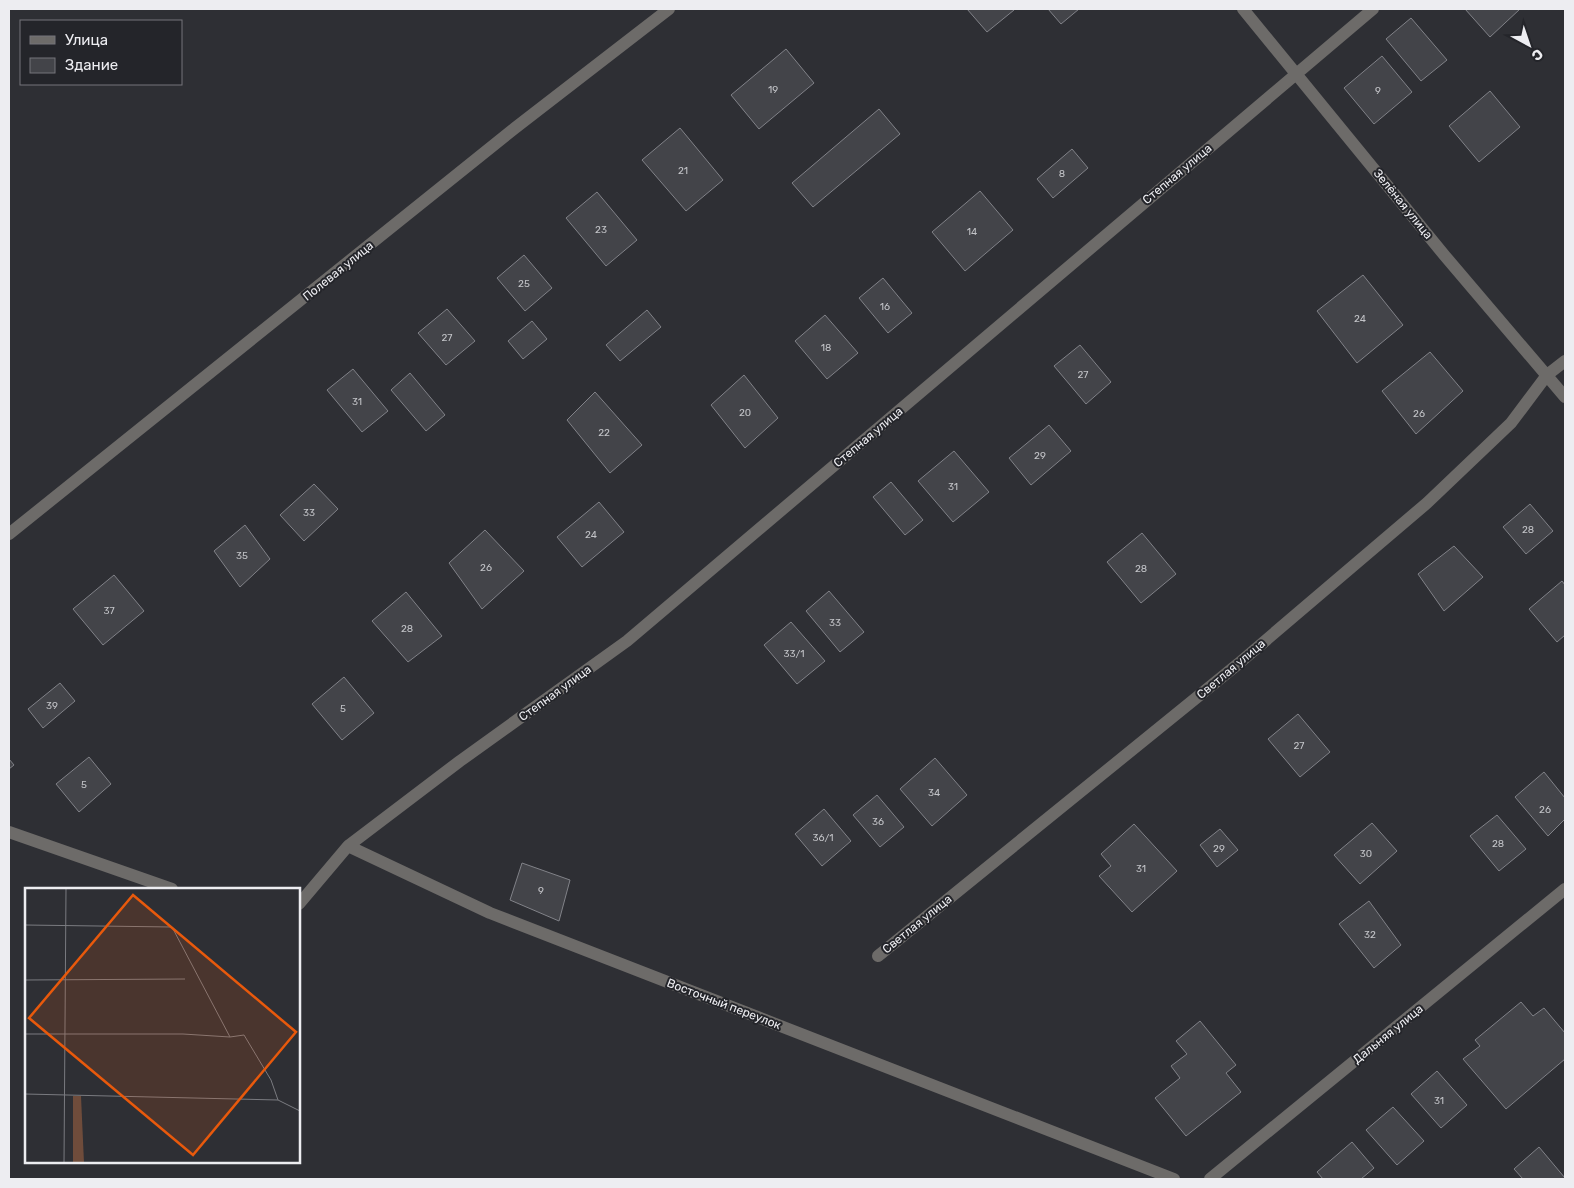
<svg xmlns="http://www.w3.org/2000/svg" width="1574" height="1188" font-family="Rubik,sans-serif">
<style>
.building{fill:#434449;stroke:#818288}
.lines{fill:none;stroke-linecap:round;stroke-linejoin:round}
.street{stroke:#6d6b69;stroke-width:12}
.labels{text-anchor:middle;stroke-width:4;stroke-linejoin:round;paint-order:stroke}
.number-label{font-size:10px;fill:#c2c3c7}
.street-label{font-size:12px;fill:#ededf1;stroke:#24252a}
.inset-road{fill:none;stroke:#7a7b80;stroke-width:1}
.view{fill:#e8590c;fill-opacity:0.15;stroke:#e8590c;stroke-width:2.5}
.inset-edge{fill:none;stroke:#ededf1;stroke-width:2.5}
</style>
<rect width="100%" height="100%" fill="#2e2f34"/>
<path class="building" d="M967 9H1012L1014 10 987 32Z
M1048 9H1079L1061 24Z
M1465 9H1520L1490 37Z
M1411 18 1447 60 1421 81 1386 39Z
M786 49 814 83 759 129 731 95Z
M1382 56 1412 92 1374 124 1344 88Z
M1490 91 1520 127 1479 162 1449 126Z
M879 109 900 134 813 207 792 183Z
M680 128 723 180 686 211 642 160Z
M1072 149 1088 168 1053 198 1037 179Z
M980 191 1013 230 965 271 932 232Z
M597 192 637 240 606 266 566 218Z
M524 255 552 288 525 311 497 278Z
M1363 275 1403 325 1357 363 1317 311Z
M883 278 912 313 888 333 859 298Z
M447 309 475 341 446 365 418 333Z
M647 310 661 327 620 361 606 345Z
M825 315 858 353 827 379 795 341Z
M532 321 547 339 523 359 508 341Z
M1080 345 1111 382 1086 404 1054 366Z
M1430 352 1463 391 1416 434 1382 391Z
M353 369 388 411 362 432 327 390Z
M410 373 445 415 426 431 391 390Z
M744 375 778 418 745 448 711 405Z
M595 392 642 445 610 473 567 420Z
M1049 425 1071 451 1031 485 1009 458Z
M954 451 989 492 953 522 918 481Z
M891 482 923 520 905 535 873 497Z
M314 484 338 509 304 541 280 515Z
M599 502 624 532 582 567 557 537Z
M1530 504 1553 531 1526 554 1503 527Z
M245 525 270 559 240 587 214 551Z
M485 530 524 571 482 609 449 563Z
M1142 533 1176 574 1141 603 1107 562Z
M1454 546 1483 577 1444 611 1418 574Z
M114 575 144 611 103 645 73 609Z
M1562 581 1565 585V635L1557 642 1529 609Z
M829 591 864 632 840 652 806 611Z
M406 592 442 636 408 662 372 621Z
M791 622 825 661 797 684 764 645Z
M344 677 374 713 342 740 312 704Z
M60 683 75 701 43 728 28 709Z
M1298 714 1330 752 1300 777 1268 739Z
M89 757 111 784 79 812 56 784Z
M935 758 967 795 932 826 900 789Z
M9 759 14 765 9 769Z
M1544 772 1565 798V819L1548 836 1515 797Z
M877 795 904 827 880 847 853 815Z
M824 809 851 841 822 866 795 834Z
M1497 815 1526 849 1499 871 1470 836Z
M1372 823 1397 851 1360 884 1334 855Z
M1134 824 1177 871 1132 912 1099 876 1111 866 1101 854Z
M1220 829 1238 850 1217 867 1200 845Z
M522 863 570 880 559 921 510 900Z
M1369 901 1401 945 1374 968 1339 924Z
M1521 1002 1533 1016 1544 1008 1565 1033V1059L1506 1109 1463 1059 1480 1046 1475 1040Z
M1200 1021 1236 1065 1226 1073 1241 1092 1186 1136 1155 1098 1180 1078 1171 1066 1187 1054 1176 1041Z
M1437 1071 1467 1105 1441 1128 1411 1094Z
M1393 1107 1424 1141 1397 1165 1366 1130Z
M1352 1142 1374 1168 1361 1179H1323L1317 1172Z
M1539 1147 1565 1178V1179H1523L1514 1169Z"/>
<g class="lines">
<path class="street" d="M1243 9 1445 256 1565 397
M9 534 515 128 669 9
M9 832 172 889
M348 846 460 761 627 641 1373 9
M299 904 348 846 490 913 1174 1179
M878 956 1238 664 1427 503 1511 423 1547 375 1565 361
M1210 1179 1565 889"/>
</g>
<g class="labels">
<g class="number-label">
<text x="773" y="93">19</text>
<text x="1378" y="94">9</text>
<text x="683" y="174">21</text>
<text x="1062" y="177">8</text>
<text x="601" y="233">23</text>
<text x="972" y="235">14</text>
<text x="524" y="287">25</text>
<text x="885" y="310">16</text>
<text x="1360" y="322">24</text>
<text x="447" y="341">27</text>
<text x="826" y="351">18</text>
<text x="1083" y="378">27</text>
<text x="357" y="405">31</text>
<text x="745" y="416">20</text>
<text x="1419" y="417">26</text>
<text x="604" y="436">22</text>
<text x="1040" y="459">29</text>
<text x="953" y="490">31</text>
<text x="309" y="516">33</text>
<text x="1528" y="533">28</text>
<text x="591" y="538">24</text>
<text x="242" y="559">35</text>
<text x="486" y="571">26</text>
<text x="1141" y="572">28</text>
<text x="109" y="614">37</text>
<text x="835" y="626">33</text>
<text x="407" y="632">28</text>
<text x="794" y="657">33/1</text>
<text x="52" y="709">39</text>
<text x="343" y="712">5</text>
<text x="1299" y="749">27</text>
<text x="84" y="788">5</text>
<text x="934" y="796">34</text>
<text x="1545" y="813">26</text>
<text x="878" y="825">36</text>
<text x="823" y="841">36/1</text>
<text x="1498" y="847">28</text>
<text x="1219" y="852">29</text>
<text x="1366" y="857">30</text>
<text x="1141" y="872">31</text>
<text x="541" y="894">9</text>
<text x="1370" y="938">32</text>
<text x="1439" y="1104">31</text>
</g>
<g class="street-label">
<text transform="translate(1177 174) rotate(-40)" y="4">Степная улица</text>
<text transform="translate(1403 204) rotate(51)" y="4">Зелёная улица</text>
<text transform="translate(338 271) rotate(-39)" y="4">Полевая улица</text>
<text transform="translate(868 437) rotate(-40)" y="4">Степная улица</text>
<text transform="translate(1231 669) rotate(-40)" y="4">Светлая улица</text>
<text transform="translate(555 693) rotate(-36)" y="4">Степная улица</text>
<text transform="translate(917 924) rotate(-39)" y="4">Светлая улица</text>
<text transform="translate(724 1004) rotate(21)" y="4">Восточный переулок</text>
<text transform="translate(1388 1034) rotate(-39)" y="4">Дальняя улица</text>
</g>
</g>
<g transform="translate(25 888)">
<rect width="275" height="275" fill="#2e2f34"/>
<path d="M48 208H56L59 275H48Z" fill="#6f4c3b"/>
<path class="inset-road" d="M0 37 147 39 205 149 219 147 246 192 253 212M0 92 160 91M0 146H158L205 149M0 206 253 212 275 223M39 275 41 0"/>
<path class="view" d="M108 7 271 144 168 267 4 130Z"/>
<rect width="275" height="275" class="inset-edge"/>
</g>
<rect width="1574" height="1188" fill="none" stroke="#ededf1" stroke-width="20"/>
<rect x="20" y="20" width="162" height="65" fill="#24252a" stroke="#74757a"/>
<rect x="30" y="36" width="25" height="8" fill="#6d6b69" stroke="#74757a"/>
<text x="65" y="45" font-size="15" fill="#ededf1">Улица</text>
<rect x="30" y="58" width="25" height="15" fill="#434449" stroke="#74757a"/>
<text x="65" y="70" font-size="15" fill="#ededf1">Здание</text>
<g transform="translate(1529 45) rotate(140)" stroke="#24252a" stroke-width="4" paint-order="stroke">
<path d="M0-4L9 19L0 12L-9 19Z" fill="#ededf1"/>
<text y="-8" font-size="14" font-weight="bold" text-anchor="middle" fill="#ededf1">С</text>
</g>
</svg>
